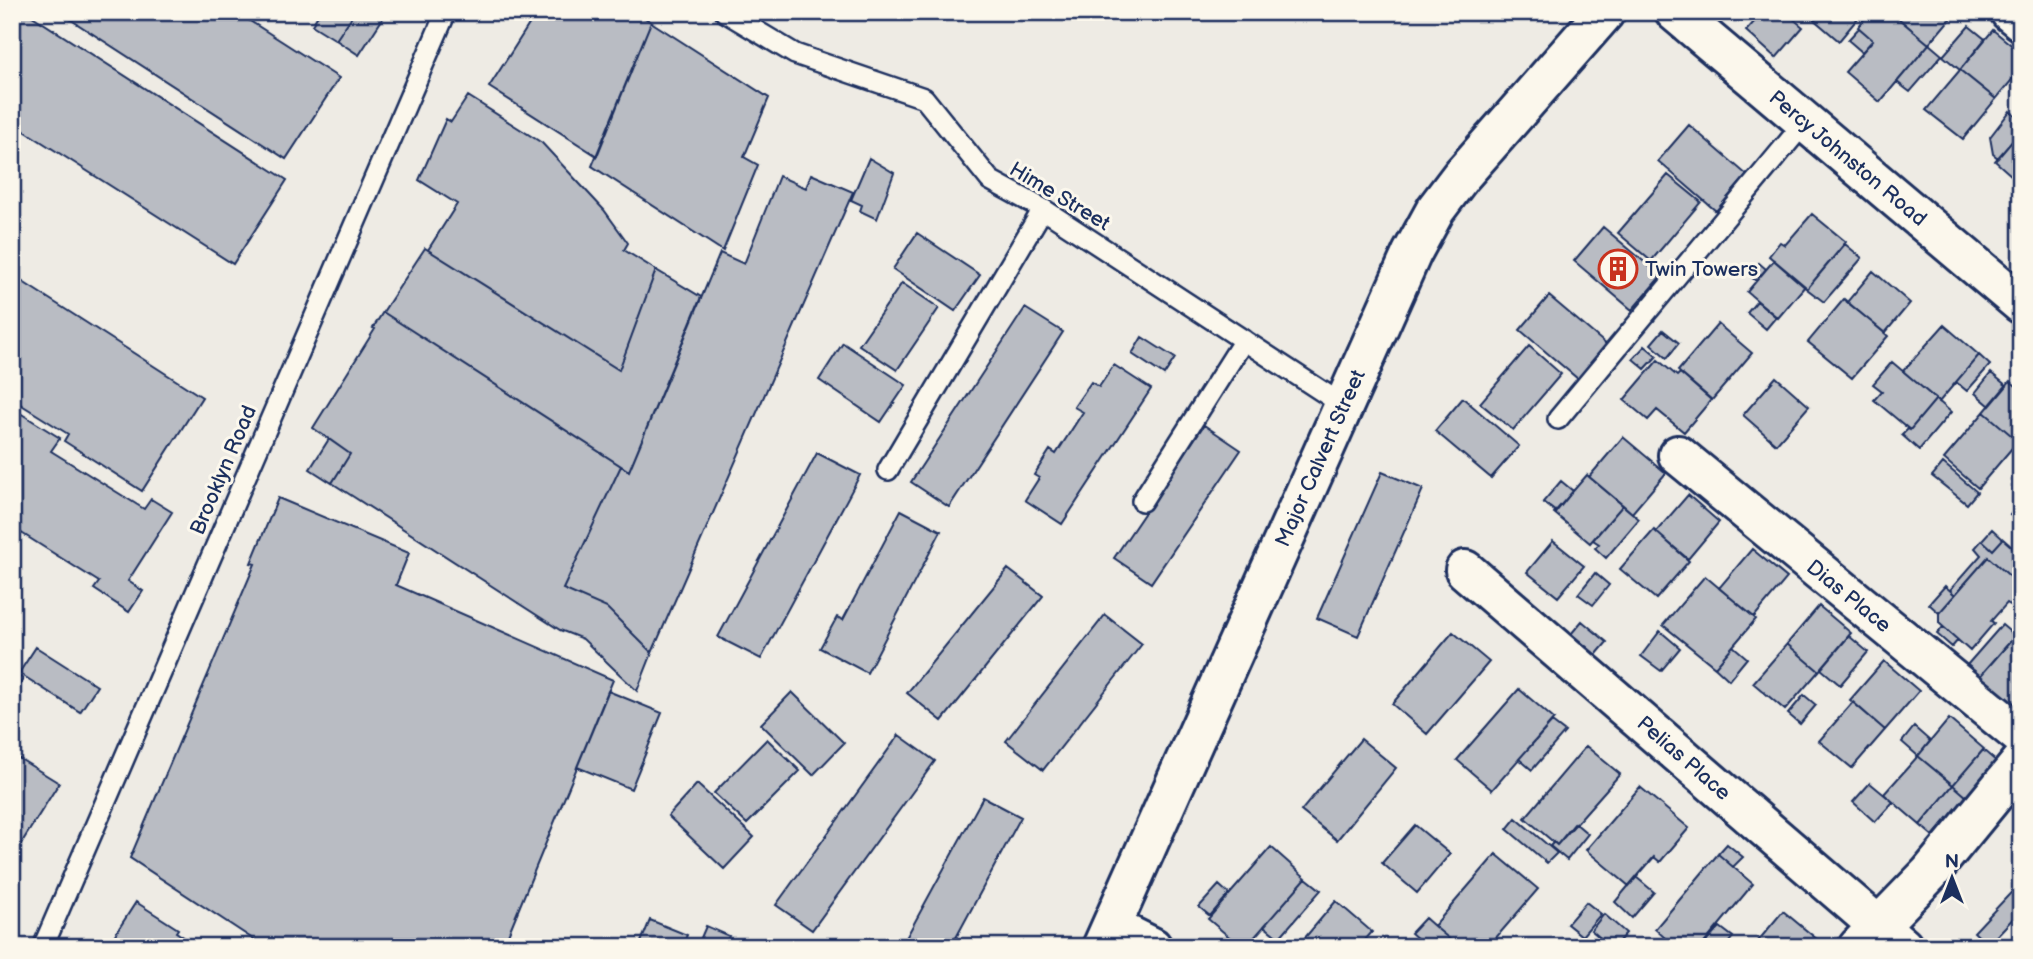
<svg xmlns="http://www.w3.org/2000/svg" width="2033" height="959" font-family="'Balsamiq Sans',sans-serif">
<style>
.building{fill:#b9bcc3;stroke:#1b2f5e;stroke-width:2}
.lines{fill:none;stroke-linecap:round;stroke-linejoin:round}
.lane-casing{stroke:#1b2f5e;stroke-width:24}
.street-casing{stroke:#1b2f5e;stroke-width:44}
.lane{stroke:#fbf7ec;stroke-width:19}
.street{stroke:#fbf7ec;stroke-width:38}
.labels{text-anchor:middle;stroke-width:6;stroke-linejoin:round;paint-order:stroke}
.street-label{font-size:21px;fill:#1b2f5e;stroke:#fbf7ec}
.poi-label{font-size:21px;fill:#1b2f5e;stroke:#fbf7ec;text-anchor:start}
</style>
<rect width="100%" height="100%" fill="#eeebe4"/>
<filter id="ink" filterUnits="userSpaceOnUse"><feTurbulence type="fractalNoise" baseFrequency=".0143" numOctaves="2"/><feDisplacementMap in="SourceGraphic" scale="14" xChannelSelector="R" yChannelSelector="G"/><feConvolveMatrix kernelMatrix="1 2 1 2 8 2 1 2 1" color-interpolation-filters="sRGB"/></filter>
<g filter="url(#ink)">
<path class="building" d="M12 12H26L287 180 233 264 12 123Z
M59 12H236L339 78 286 159Z
M320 12H355L336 40 312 25Z
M355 12H387L359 55 336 40Z
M537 12H636L651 22 597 156 489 87Z
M1763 12H1785L1803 27 1776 58 1746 31Z
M1805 12H1863L1839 41Z
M1870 12H1891L1929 44 1880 102 1845 72 1873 40 1858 27Z
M1894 12H1956L1929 44 1893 14Z
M651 22 769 98 744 157 758 165 723 251 592 166Z
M1969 26 1985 39 1960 70 1943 56Z
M1859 28 1873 40 1862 52 1848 40Z
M1993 30 2021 53V69L1996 99 1960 70Z
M1929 44 1942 55 1910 92 1897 82Z
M1960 70 1996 99 1963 139 1926 110Z
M468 96 542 143 604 210 628 243 624 250 656 270 619 370 428 250 457 204 419 180 446 119 451 122Z
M2010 111 2021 120V131L1998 158 1993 154 1990 137Z
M1689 125 1747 175 1716 211 1658 161Z
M2021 131V184L1995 161Z
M869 158 894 173 877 219 860 211 862 205 851 200Z
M811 174 853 192 652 653 607 608 563 589 621 466 629 471 720 253 744 264 779 176 806 188Z
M1668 175 1701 202 1651 261 1618 233Z
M1812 214 1846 242 1807 289 1769 256 1780 242 1785 245Z
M1603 227 1661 276 1632 310 1574 261Z
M917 233 980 275 955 311 893 269Z
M1845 244 1862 258 1824 302 1807 289Z
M425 248 619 370 656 270 701 297 629 471 383 312Z
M1774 260 1805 286 1778 318 1747 292Z
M1759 263 1766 269 1756 281 1749 275Z
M1873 271 1910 303 1885 333 1847 302Z
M12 275 202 397 142 491 64 441 68 434 12 399Z
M902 283 939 308 897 370 859 345Z
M1549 296 1607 345 1578 379 1520 330Z
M1844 299 1888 336 1852 378 1808 342Z
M1757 301 1776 317 1766 329 1747 313Z
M1025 308 1063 332 949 507 911 482Z
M383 312 621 466 563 589 607 608 652 653 637 691 583 639 560 630 332 483 350 454 313 428 375 329 373 328Z
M1718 324 1752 353 1712 400 1678 371Z
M1944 325 1979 355 1939 402 1903 371Z
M1663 330 1679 343 1667 358 1651 344Z
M1142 337 1175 358 1164 375 1132 354Z
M843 343 906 385 881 422 819 380Z
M1529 346 1561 374 1513 430 1480 403Z
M1645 346 1657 356 1645 369 1633 359Z
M1979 355 1990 365 1967 391 1956 382Z
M1658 360 1677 376 1680 373 1711 400 1684 432 1657 410 1648 420 1624 400Z
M1892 362 1936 399 1910 430 1874 400 1882 391 1873 384Z
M1114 365 1151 389 1062 524 1025 500 1039 478 1034 475 1050 450 1056 454 1083 412 1074 407 1091 382 1099 387Z
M1991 373 2007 386 1990 406 1975 393Z
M1776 377 1809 406 1776 444 1743 415Z
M2010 381 2021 390V438L2018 441 1984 412Z
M1463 398 1519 446 1491 478 1435 431Z
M1936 399 1951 412 1919 450 1902 435 1908 429 1910 430Z
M12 408 60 438 51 451 144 509 151 499 172 512 128 581 143 591 129 612 94 589 99 582 12 527Z
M1984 412 2018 441 1978 488 1944 459Z
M1204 425 1241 450 1151 583 1114 558Z
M1623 437 1666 473 1632 513 1589 477Z
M329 439 350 454 332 483 310 469Z
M817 453 860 475 761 659 718 637Z
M1943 463 1977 492 1967 504 1932 476Z
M1382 472 1423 489 1358 636 1317 618Z
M1587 475 1623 505 1590 543 1554 513Z
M1561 481 1573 491 1556 512 1543 502Z
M1688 495 1719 522 1688 559 1656 532Z
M278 498 409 553 396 585 613 680 503 947H265L130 858 255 564 251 563Z
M2021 502V524L2010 515Z
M1623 505 1639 519 1606 558 1595 548 1599 544 1593 540Z
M901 510 941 531 867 673 820 648 837 617 843 620Z
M1992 529 2003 539 1993 550 1982 540Z
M1654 530 1689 561 1656 599 1620 569Z
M2003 539 2021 555V586L1988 557 1955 595 1950 590 1981 555 1975 548 1982 540 1993 550Z
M1553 541 1584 566 1558 597 1527 572Z
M1752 549 1787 578 1754 617 1719 588Z
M1988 557 2021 586V592L2010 605 2007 603 1991 621 1994 623 1970 651 1939 623V613Z
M1008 569 1043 596 942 721 907 693Z
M1595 573 1609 585 1593 605 1578 594Z
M1705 576 1756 619 1715 667 1663 625Z
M1945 586 1955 595 1939 613 1929 604Z
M1819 606 1851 633 1819 671 1787 644Z
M1105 615 1142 644 1043 770 1006 741Z
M1582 621 1607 642 1596 655 1571 634Z
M2002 625 2015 636 1980 676 1967 665Z
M1943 627 1958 640 1952 647 1937 634Z
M1660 631 1680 648 1661 671 1641 656Z
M1453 632 1489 662 1427 734 1392 704Z
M2017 634 2021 637V712L1976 681Z
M1849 636 1868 652 1840 685 1821 669Z
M1787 644 1819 671 1785 710 1753 683Z
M1733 646 1747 658 1729 680 1715 667Z
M36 647 97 686 80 712 19 673Z
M1884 661 1919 691 1885 730 1850 700Z
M12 672 23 679 12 696Z
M1519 689 1554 719 1492 790 1457 760Z
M608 691 662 713 631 789 577 767Z
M792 692 844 743 813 775 761 724Z
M1804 695 1816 705 1800 724 1788 714Z
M1853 702 1885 730 1852 768 1819 741Z
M1949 719 1984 749 1953 785 1918 756Z
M1552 722 1565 732 1532 770 1519 759Z
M1914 727 1930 741 1918 756 1902 742Z
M899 735 935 761 812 930 776 905Z
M767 739 800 771 747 824 714 793Z
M1361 739 1396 768 1337 840 1301 811Z
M1586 746 1620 774 1557 845 1525 818Z
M1983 750 1997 762 1967 797 1953 785Z
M12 754 59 783 12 858Z
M1918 756 1953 785 1920 825 1884 794Z
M1870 783 1893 802 1875 822 1853 802Z
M697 784 754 837 724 869 668 816Z
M1953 785 1967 797 1933 836 1920 825Z
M1640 787 1689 828 1660 862 1654 857 1629 886 1586 850Z
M983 797 1021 817 951 947H923L906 938Z
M1516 818 1557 853 1547 863 1507 829Z
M1575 823 1588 834 1567 860 1550 846 1554 842 1557 845Z
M1415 825 1450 854 1417 893 1382 863Z
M1727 844 1743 857 1733 867 1718 854Z
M1271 847 1306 878 1246 947H1241L1208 919Z
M1496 854 1538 889 1488 947H1459L1434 926Z
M1718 854 1753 884 1701 947H1675L1655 929Z
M1636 877 1654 892 1632 918 1615 902Z
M1306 878 1321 890 1279 938 1264 926Z
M2021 882V910L1988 945 1974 932Z
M1219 885 1229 894 1210 916 1199 907Z
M1336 901 1372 932 1359 947H1297Z
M136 902 178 929 176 932 199 947H107Z
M1586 902 1601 914 1582 936 1567 924Z
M1783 911 1819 941 1814 947H1753Z
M1604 914 1626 933 1614 947H1611L1591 930Z
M1425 918 1434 926 1459 947H1427L1411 933Z
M650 920 687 935 682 947H639Z
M706 926 729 936 724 947H697Z
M1720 927 1733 937 1725 947H1711L1706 942Z"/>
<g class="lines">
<defs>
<path id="lane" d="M725 12 795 54 924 98 990 180 1043 209 1343 405
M1558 419 1805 122
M888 470 1043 209
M1142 501 1244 340
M43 947 446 12"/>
<path id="street" d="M1675 12 2021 304
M2010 12 2021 21
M1678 455 2021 736
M1465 570 1903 947
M1112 927 1152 947
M1102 947 1412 253 1436 209 1461 176 1605 12
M1858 947 1930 873 2021 762"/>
</defs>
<use href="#lane" class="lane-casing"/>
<use href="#street" class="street-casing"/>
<use href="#lane" class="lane"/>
<use href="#street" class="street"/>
</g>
</g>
<defs>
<symbol id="building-ring" viewBox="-11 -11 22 22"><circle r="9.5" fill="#fbf7ec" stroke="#c8321e" stroke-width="1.5"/><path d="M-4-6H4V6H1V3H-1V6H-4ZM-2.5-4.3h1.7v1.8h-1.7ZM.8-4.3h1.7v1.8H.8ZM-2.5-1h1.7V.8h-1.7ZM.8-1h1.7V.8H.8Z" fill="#c8321e"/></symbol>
</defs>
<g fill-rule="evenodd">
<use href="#building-ring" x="1596" y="247" width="44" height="44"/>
</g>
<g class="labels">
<g class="street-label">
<text transform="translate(1848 158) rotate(40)" y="7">Percy Johnston Road</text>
<text transform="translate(1060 196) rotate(31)" y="7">Hime Street</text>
<text transform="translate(1320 458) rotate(-66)" y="7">Major Calvert Street</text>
<text transform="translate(223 470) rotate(-67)" y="7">Brooklyn Road</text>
<text transform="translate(1849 596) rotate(39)" y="7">Dias Place</text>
<text transform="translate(1684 758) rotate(41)" y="7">Pelias Place</text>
</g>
<g class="poi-label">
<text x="1645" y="276">Twin Towers</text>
</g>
</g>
<rect width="2033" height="959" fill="none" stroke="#fbf7ec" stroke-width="42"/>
<rect x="21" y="21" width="1991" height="917" fill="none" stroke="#1b2f5e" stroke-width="2.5" filter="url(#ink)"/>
<g transform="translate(1952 878)" stroke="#fbf7ec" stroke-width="5" paint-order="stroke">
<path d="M0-5L12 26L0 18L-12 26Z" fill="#1b2f5e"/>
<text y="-10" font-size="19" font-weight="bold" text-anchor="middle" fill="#1b2f5e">N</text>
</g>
</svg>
